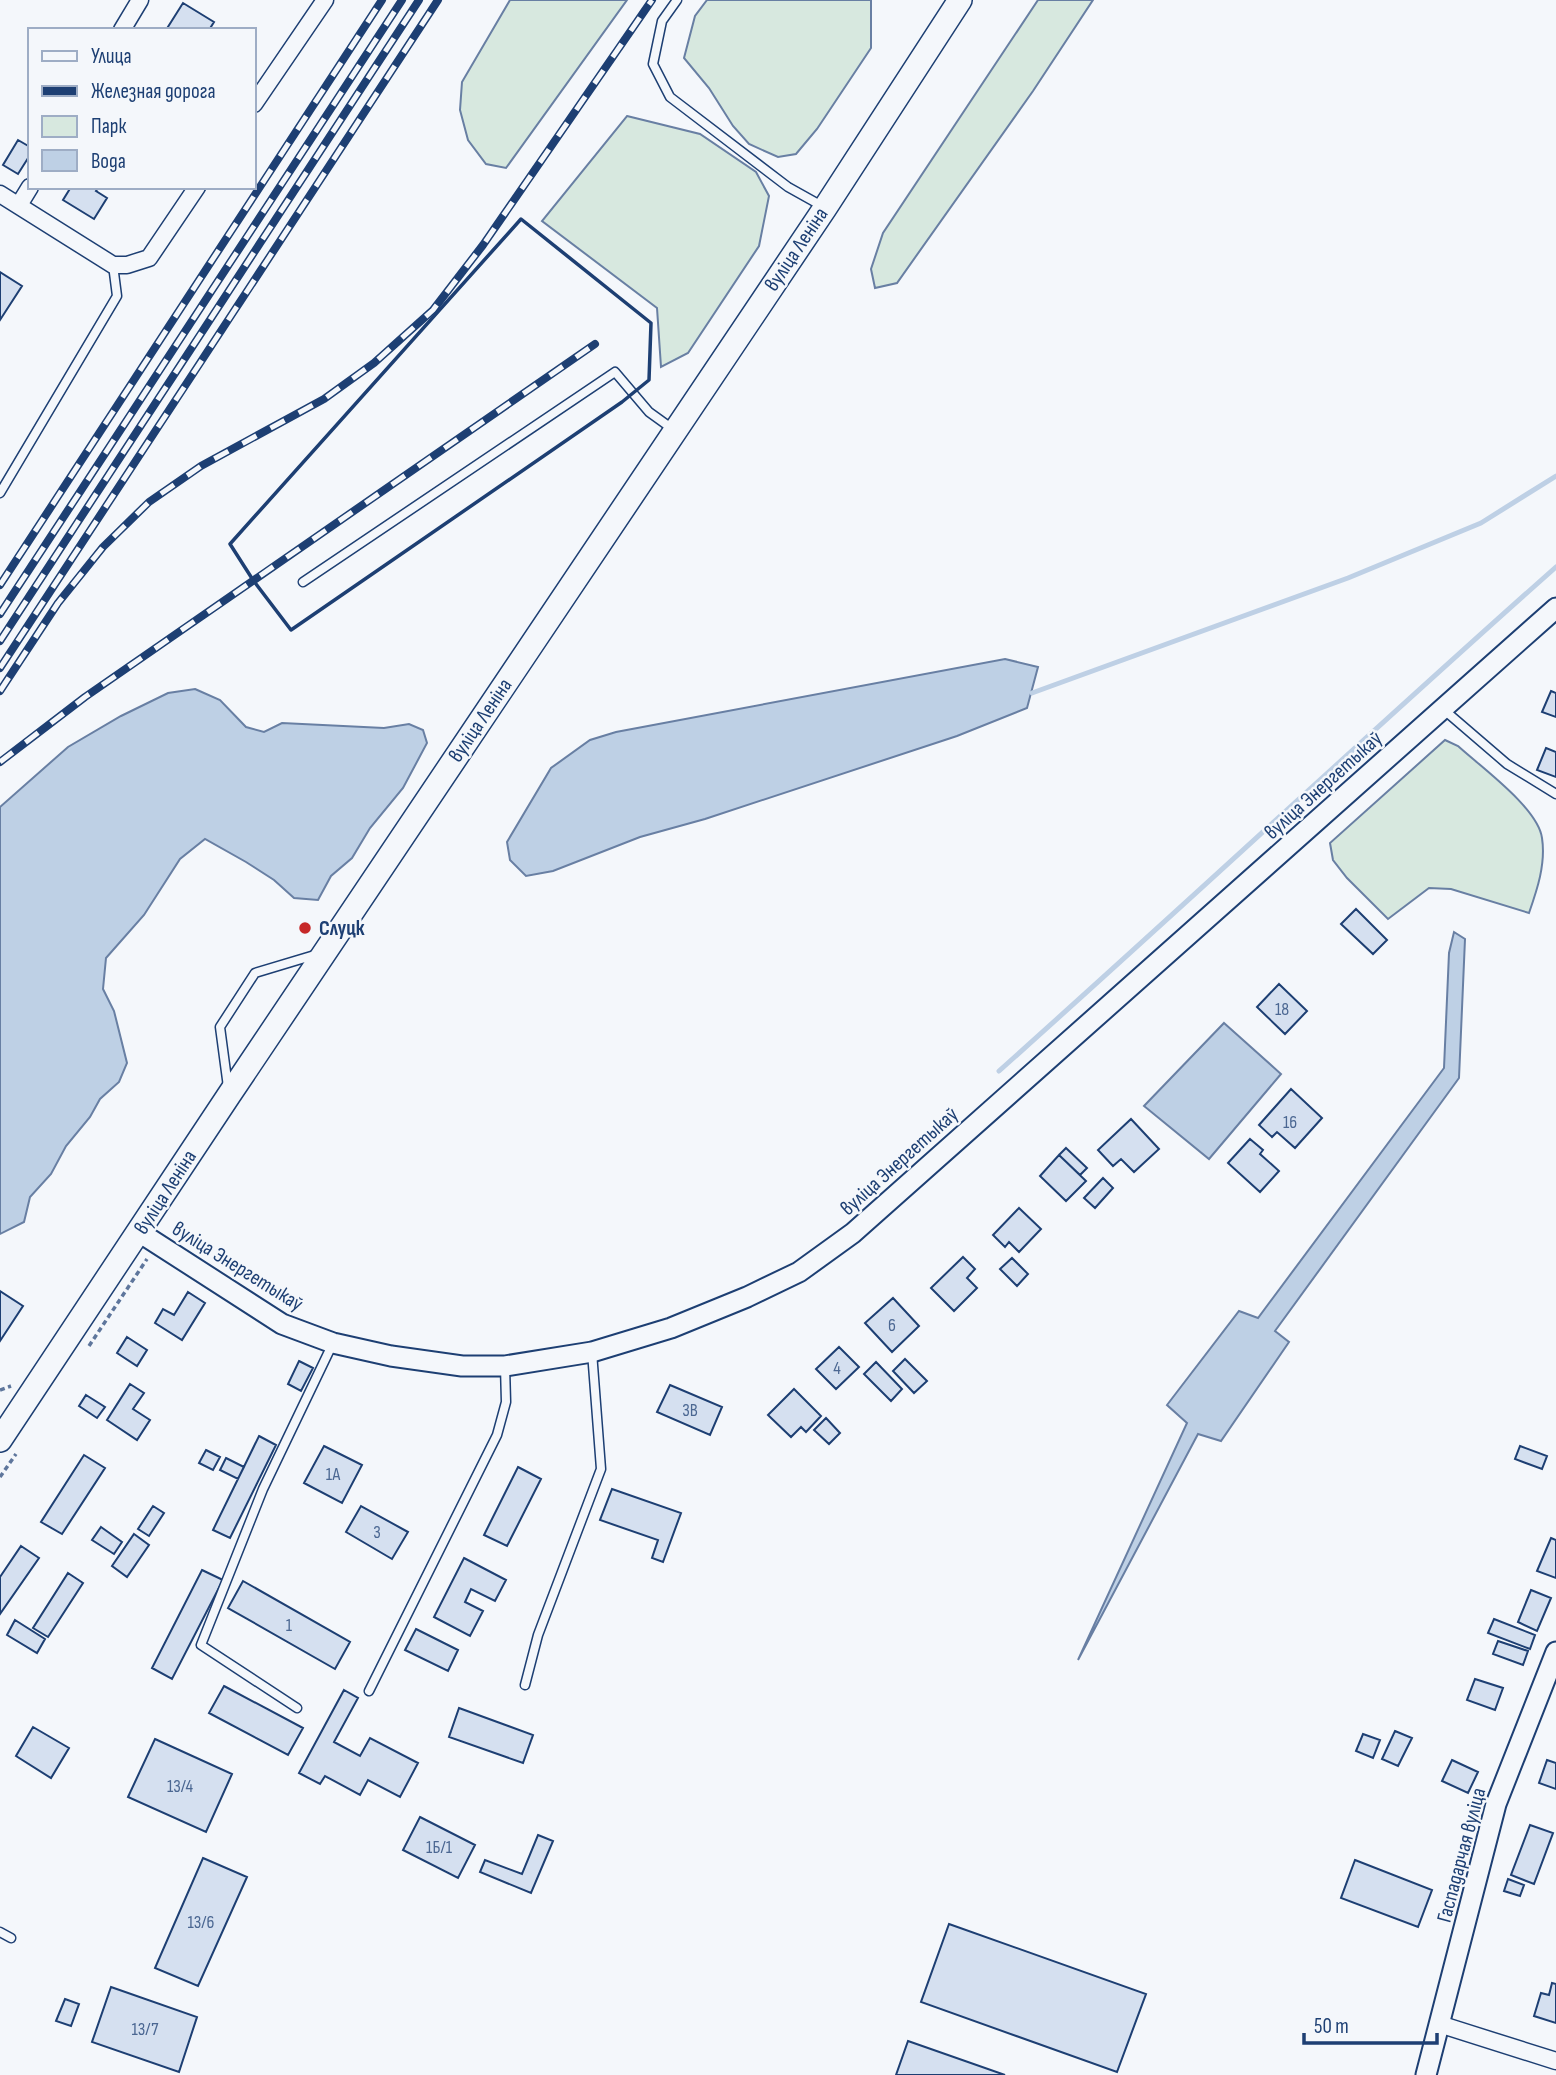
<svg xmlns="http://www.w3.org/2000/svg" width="1556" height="2075" font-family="'Sofia Sans Condensed',sans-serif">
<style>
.green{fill:#d7e8df;stroke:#687fa3;stroke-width:2}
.water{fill:#bed0e5;stroke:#687fa3;stroke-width:2}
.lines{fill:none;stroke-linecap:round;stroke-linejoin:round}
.stream{stroke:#bed0e5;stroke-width:5}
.building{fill:#d5e0f0;stroke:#1d3f73;stroke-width:2}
.service-casing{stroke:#1d3f73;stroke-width:11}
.minor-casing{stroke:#1d3f73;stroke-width:19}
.tertiary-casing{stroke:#1d3f73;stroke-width:23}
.secondary-casing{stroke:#1d3f73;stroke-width:26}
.path{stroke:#5e769c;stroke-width:3.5;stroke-dasharray:5 3.5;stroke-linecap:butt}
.service{stroke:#f4f7fb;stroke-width:8}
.minor{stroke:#f4f7fb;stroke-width:16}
.tertiary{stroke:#f4f7fb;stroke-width:19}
.secondary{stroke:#f4f7fb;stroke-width:23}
.rail-casing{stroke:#1d3f73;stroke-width:8}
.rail{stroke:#f4f7fb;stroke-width:5;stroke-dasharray:16;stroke-linecap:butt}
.wall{stroke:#1d3f73;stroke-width:3.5}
.poi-dot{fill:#c62828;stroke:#f4f7fb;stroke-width:2.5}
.labels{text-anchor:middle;stroke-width:5;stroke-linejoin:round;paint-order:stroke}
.number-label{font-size:18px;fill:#4b6792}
.street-label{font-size:21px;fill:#1d3f73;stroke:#f4f7fb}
.poi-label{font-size:21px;font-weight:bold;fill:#1d3f73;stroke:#f4f7fb;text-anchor:start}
</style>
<rect width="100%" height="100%" fill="#f4f7fb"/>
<path class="green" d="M510 0H627L506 168 486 164 468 140 460 110 462 82Z
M707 0H871V48L817 129 796 154 778 157 749 144 733 126 709 88 684 58 695 16Z
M1038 0H1093L1033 91 897 283 875 288 871 269 883 233Z
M627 116 700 134 756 172 769 196 759 246 688 353 661 367 657 308 542 221Z
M1445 740 1458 746C1481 767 1538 808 1542 838 1546 864 1537 890 1529 913L1451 889 1429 888 1388 919 1347 878 1333 860 1330 843Z"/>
<path class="water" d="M1005 659 1038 667 1027 708 957 736 705 819 640 837 553 871 526 876 510 860 507 842 551 768 590 740 616 732Z
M195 689 220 700 246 727 264 732 282 723 384 728 409 724 423 730 427 743 403 788 370 828 352 858 331 876 318 900 294 898 274 880 246 862 205 839 180 859 144 915 106 958 103 989 114 1011 127 1063 119 1082 100 1099 90 1117 66 1146 51 1174 30 1197 24 1222 0 1234V807L68 747 121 716 168 693Z
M1454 932 1465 939 1459 1078 1275 1331 1289 1342 1221 1441 1198 1434 1078 1660 1187 1423 1167 1405 1239 1311 1258 1318 1444 1068 1449 953Z
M1224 1023 1281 1074 1209 1159 1144 1106Z"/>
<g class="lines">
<path class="stream" d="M1032 693 1348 578 1481 523 1556 476
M999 1071C1186 904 1369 733 1556 567"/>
</g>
<path class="building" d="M183 3 214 22 209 30H166Z
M18 140 30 147V155L18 174 3 165Z
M71 187H99L96 191 107 198 94 219 63 200Z
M0 272 22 286 0 320Z
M1551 691 1556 693V717L1542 712Z
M1546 748 1556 752V777L1537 770Z
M1356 909 1387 940 1373 954 1341 924Z
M1279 984 1307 1011 1285 1034 1257 1007Z
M1291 1089 1322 1118 1295 1148 1277 1132 1272 1137 1259 1125Z
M1131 1119 1159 1149 1134 1172 1121 1159 1113 1166 1098 1150Z
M1250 1139 1263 1150 1260 1154 1279 1171 1260 1192 1228 1163Z
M1066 1148 1087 1168 1080 1175 1059 1155Z
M1059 1155 1086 1181 1066 1201 1040 1176Z
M1103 1178 1113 1188 1095 1208 1084 1198Z
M1019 1208 1041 1229 1019 1252 1009 1242 1005 1247 993 1235Z
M963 1257 975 1269 967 1278 977 1288 954 1311 931 1288Z
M1012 1258 1028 1274 1017 1286 1000 1269Z
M0 1291 23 1306 0 1341Z
M188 1292 205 1303 182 1340 155 1323 163 1309 174 1315Z
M893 1298 919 1326 892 1352 865 1323Z
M127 1337 147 1350 137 1366 117 1353Z
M839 1347 859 1367 836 1389 816 1369Z
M905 1359 927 1381 914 1393 893 1371Z
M299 1361 313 1368 301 1391 288 1384Z
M876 1362 902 1389 891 1401 864 1374Z
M130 1384 144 1393 133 1409 150 1420 137 1440 107 1420Z
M670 1385 722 1407 710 1435 657 1412Z
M794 1389 821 1416 806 1432 801 1427 791 1437 768 1415Z
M86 1395 105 1407 97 1418 79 1406Z
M826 1418 840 1433 829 1444 814 1430Z
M259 1436 276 1445 230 1538 213 1530Z
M324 1446 362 1465 342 1503 304 1483Z
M1520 1446 1547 1456 1542 1469 1515 1459Z
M206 1450 220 1457 213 1470 199 1463Z
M84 1455 105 1468 62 1534 41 1522Z
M226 1458 244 1467 238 1479 220 1470Z
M518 1467 541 1479 507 1546 484 1535Z
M612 1489 681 1513 663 1562 652 1558 658 1540 600 1520Z
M153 1506 164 1513 149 1536 138 1529Z
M361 1506 408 1532 392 1559 346 1532Z
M101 1527 122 1542 114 1554 92 1540Z
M134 1534 149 1545 127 1577 112 1566Z
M1551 1538 1556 1540V1578L1537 1571Z
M21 1546 39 1558 0 1614V1577Z
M464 1558 506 1580 495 1601 471 1589 465 1602 483 1611 470 1636 434 1617Z
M202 1570 223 1580 172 1679 152 1668Z
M68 1573 83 1583 48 1637 33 1628Z
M243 1581 350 1642 335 1669 228 1608Z
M1531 1590 1551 1598 1537 1631 1518 1622Z
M1494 1619 1535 1635 1530 1649 1488 1633Z
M15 1620 45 1639 37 1653 7 1635Z
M416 1629 458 1650 448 1671 405 1650Z
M1498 1641 1528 1651 1523 1665 1493 1654Z
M1475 1679 1503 1688 1495 1710 1467 1700Z
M224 1686 303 1728 288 1755 209 1713Z
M344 1690 358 1698 334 1742 360 1756 370 1738 418 1763 400 1797 368 1780 360 1795 325 1776 320 1784 299 1773Z
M459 1708 533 1735 523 1763 449 1737Z
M33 1727 69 1748 51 1778 16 1756Z
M1395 1731 1412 1738 1398 1766 1382 1759Z
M1363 1734 1380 1740 1373 1758 1356 1751Z
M155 1739 232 1774 206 1832 128 1797Z
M1452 1760 1478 1772 1468 1793 1442 1781Z
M1547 1760 1556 1763V1789L1539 1783Z
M420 1817 475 1845 458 1878 403 1850Z
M1530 1825 1553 1833 1534 1884 1511 1875Z
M538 1835 553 1841 531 1893 480 1872 485 1860 522 1874Z
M203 1858 247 1877 198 1986 155 1968Z
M1355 1860 1432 1890 1418 1927 1341 1898Z
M1508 1879 1524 1885 1520 1896 1504 1891Z
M949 1924 1146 1994 1117 2072 921 2002Z
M1552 1983 1556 1984V2023L1534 2016 1541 1993 1549 1995Z
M111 1987 197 2017 179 2072 92 2042Z
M65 1999 79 2004 71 2026 56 2021Z
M908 2041 1005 2075H896Z"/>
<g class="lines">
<defs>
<path id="service" d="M677 0 662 21 653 64 670 97 788 187 822 206
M0 493 117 296 113 265
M303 582 615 372 649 412 674 430
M1443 709 1507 764 1556 794
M228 1087 220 1027 255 973 318 954
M525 1685 538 1635 601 1469 592 1352
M369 1691 497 1435 506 1402 505 1366
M297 1708 201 1645 263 1489 333 1343
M0 1932 11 1938"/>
<path id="minor" d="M122 30 140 0
M254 104 325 0
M0 194 113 265H127L149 258 197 187
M19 205 30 187
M1439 2024 1556 2061"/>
<path id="tertiary" d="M139 1232 282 1324 333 1343 391 1356 462 1366H505L592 1352 671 1328 747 1297 799 1272 853 1233 1556 608
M1426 2075 1496 1804 1556 1652"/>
<path id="secondary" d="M0 1440 229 1095 825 208 960 0"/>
</defs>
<use href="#service" class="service-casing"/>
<use href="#minor" class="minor-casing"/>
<use href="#tertiary" class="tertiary-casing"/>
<use href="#secondary" class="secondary-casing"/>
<path class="path" d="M89 1346 147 1259
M0 1390 11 1386
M0 1477 16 1454"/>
<use href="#service" class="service"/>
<use href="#minor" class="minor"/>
<use href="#tertiary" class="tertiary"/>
<use href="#secondary" class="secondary"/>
<defs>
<path id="rail" d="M0 585 382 0
M0 614 402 0
M0 641 419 0
M0 668 438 0
M0 691 58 603 103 547 149 502 201 466 324 399 374 363 433 310 483 245 652 0
M0 762 85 697 595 344"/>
</defs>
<use href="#rail" class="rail-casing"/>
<use href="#rail" class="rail"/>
<path class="wall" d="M521 219 651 323 649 380 622 402 291 630 253 580 230 544Z"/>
</g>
<circle class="poi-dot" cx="305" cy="928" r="7"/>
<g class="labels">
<g class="number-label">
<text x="1282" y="1015">18</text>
<text x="1290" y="1128">16</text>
<text x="892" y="1331">6</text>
<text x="837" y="1374">4</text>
<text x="690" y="1416">3В</text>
<text x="333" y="1480">1А</text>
<text x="377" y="1538">3</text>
<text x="289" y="1631">1</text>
<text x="180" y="1792">13/4</text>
<text x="439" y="1853">1Б/1</text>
<text x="201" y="1928">13/6</text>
<text x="145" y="2035">13/7</text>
</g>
<g class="street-label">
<text transform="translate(796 249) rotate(-56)" y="7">вуліца Леніна</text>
<text transform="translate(480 720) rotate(-56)" y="7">вуліца Леніна</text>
<text transform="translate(1323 785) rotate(-42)" y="7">вуліца Энергетыкаў</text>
<text transform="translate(899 1161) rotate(-42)" y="7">вуліца Энергетыкаў</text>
<text transform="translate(165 1192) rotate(-57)" y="7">вуліца Леніна</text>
<text transform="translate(238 1266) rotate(32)" y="7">вуліца Энергетыкаў</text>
<text transform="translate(1461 1855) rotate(-75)" y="7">Гаспадарчая вуліца</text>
</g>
<g class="poi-label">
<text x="319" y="935">Слуцк</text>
</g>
</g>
<rect x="28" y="28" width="228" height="161" fill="#f4f7fb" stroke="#9eadc5" stroke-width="2"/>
<rect x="42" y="51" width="35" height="10" fill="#f4f7fb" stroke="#9eadc5" stroke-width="2"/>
<text x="91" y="63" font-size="21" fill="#1d3f73">Улица</text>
<rect x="42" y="86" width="35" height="10" fill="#1d3f73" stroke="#9eadc5" stroke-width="2"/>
<text x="91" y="98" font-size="21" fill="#1d3f73">Железная дорога</text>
<rect x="42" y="116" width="35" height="21" fill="#d7e8df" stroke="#9eadc5" stroke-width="2"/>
<text x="91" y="133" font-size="21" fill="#1d3f73">Парк</text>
<rect x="42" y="150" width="35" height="21" fill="#bed0e5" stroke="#9eadc5" stroke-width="2"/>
<text x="91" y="168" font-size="21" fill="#1d3f73">Вода</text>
<path d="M1304 2033v10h133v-10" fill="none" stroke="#1d3f73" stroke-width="3.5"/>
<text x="1314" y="2033" font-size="21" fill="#1d3f73" stroke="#f4f7fb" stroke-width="5" paint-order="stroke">50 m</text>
</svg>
